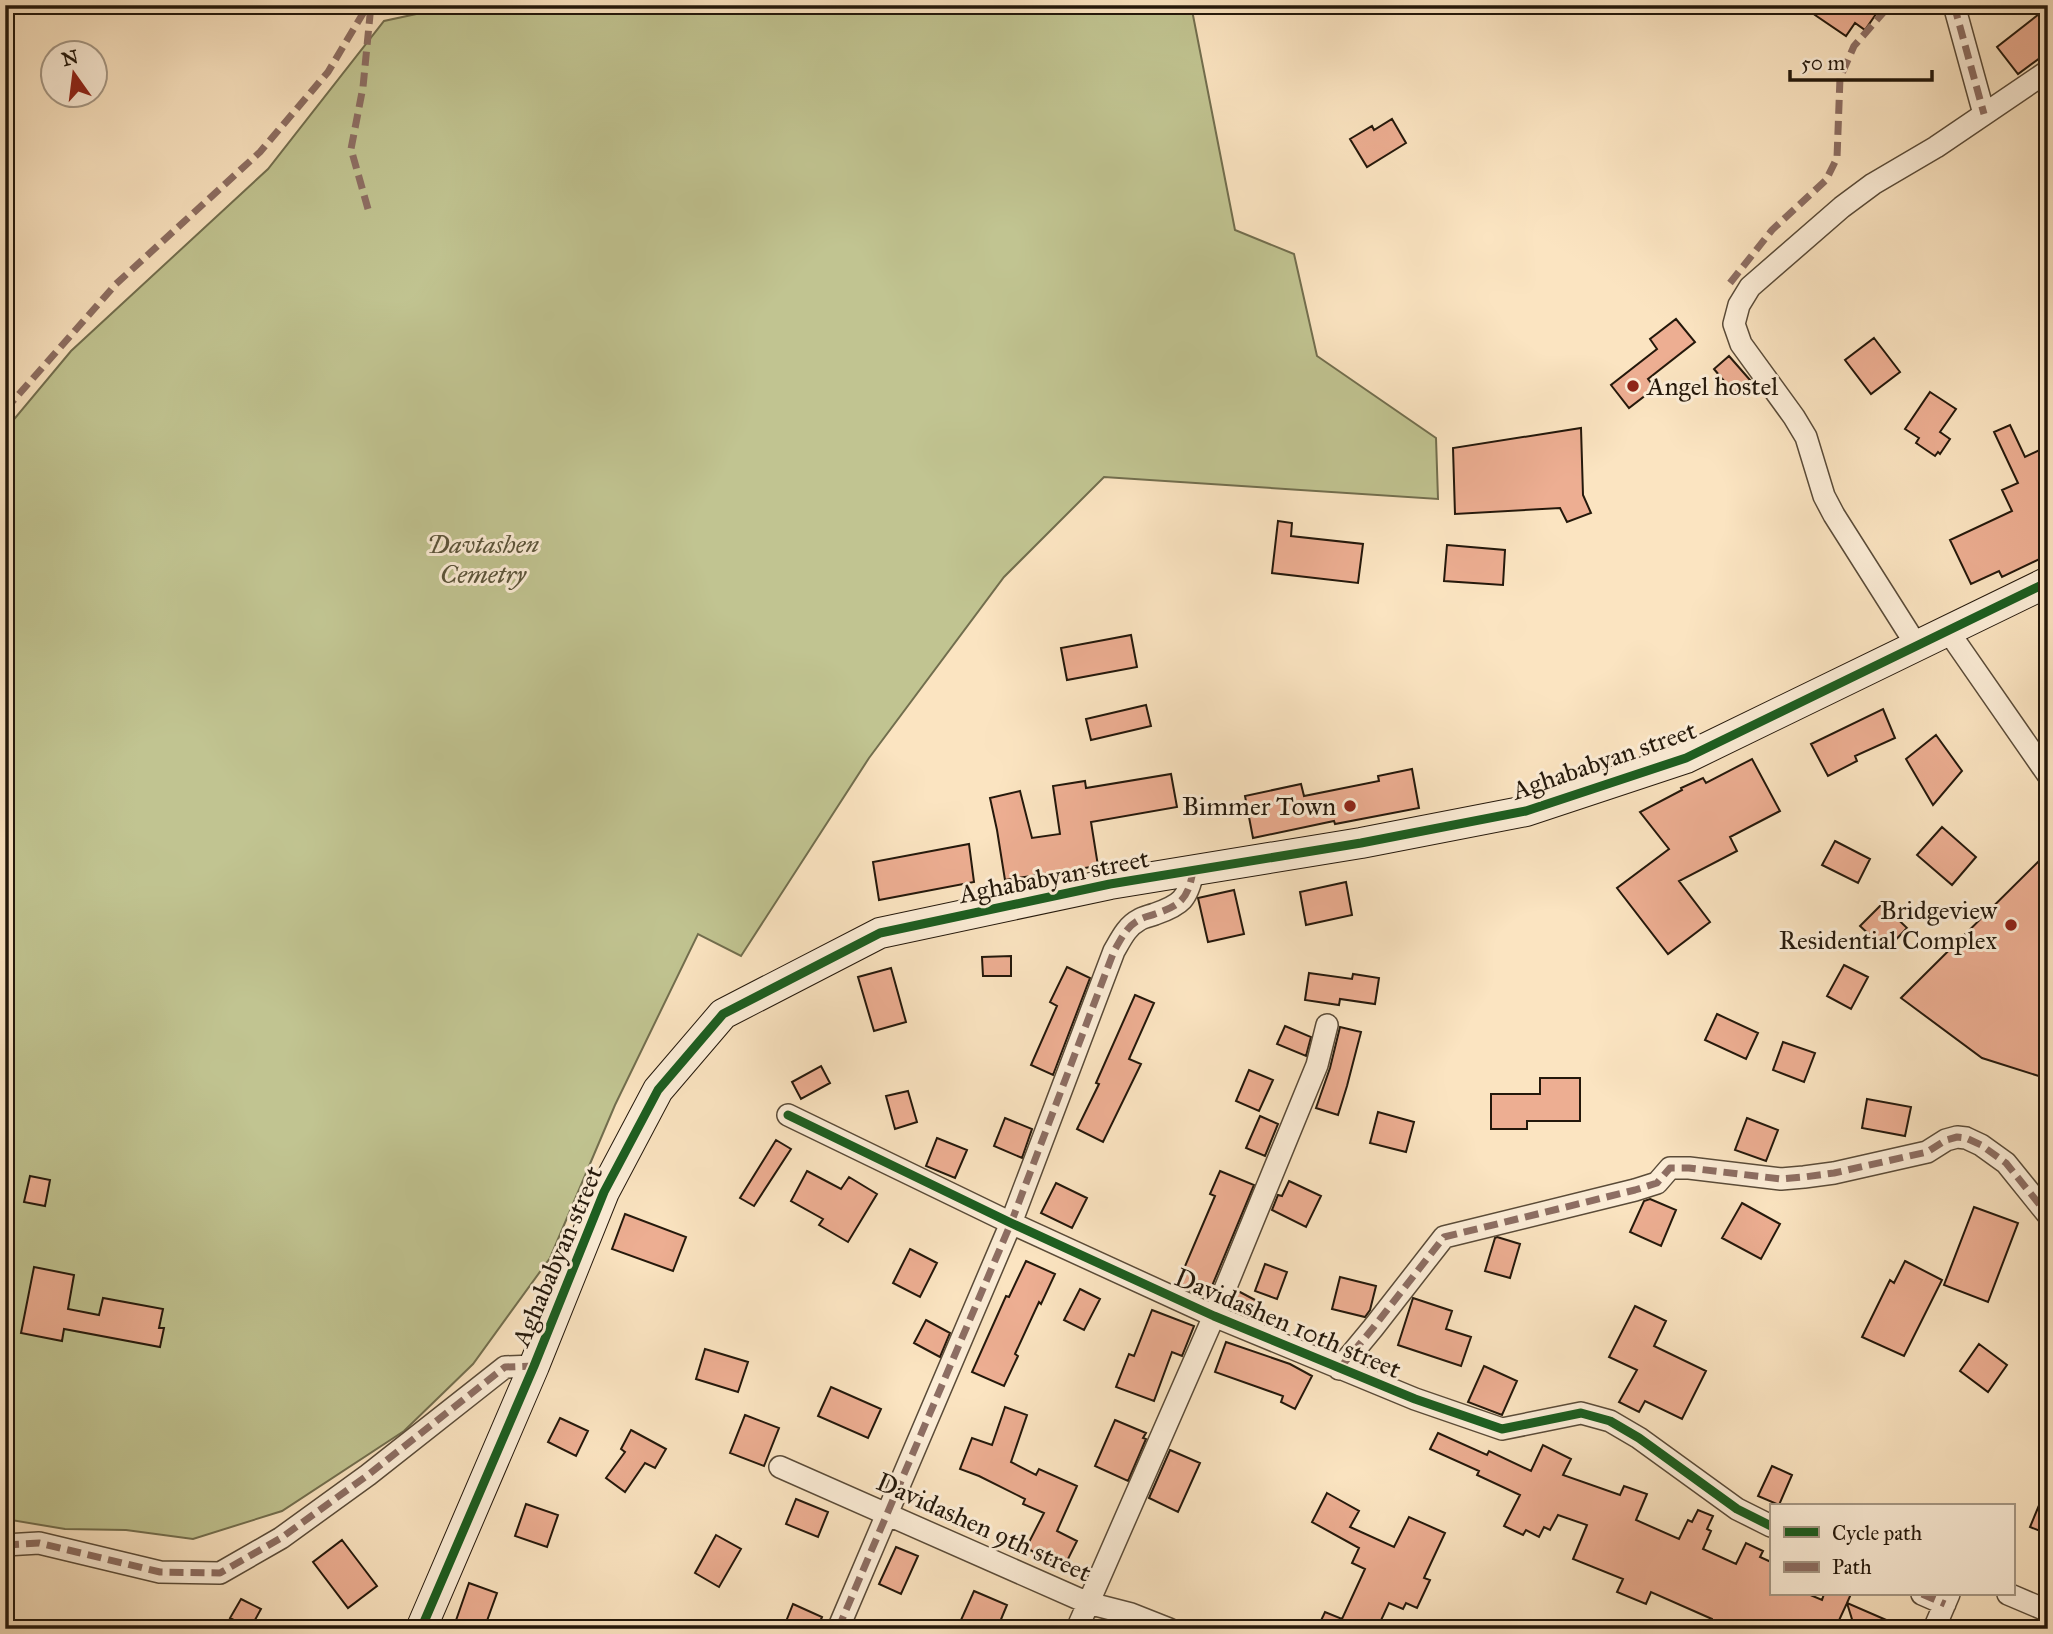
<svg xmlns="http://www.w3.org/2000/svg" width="2053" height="1634" font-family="'IM FELL Great Primer',serif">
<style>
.green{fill:#c1c491;stroke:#726e4e;stroke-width:2}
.building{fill:#edae92;stroke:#24180b;stroke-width:2}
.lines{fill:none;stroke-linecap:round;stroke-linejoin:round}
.street-casing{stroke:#5a4b38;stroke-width:24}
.secondary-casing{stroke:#24180b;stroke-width:32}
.street{stroke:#fcedd7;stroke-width:21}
.secondary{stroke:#fcedd7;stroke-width:30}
.quiet{stroke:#8d6e63;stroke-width:7;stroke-dasharray:14 7;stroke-linecap:butt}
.cycleway-casing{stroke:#fcedd7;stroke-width:13}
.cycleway{stroke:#1b5e20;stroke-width:9}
.poi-dot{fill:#8f2418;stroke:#fcedd7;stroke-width:2.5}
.labels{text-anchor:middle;stroke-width:6;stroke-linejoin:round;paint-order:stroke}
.poi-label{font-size:26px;fill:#24180b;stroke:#fcedd7;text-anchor:end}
.park-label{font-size:26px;font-style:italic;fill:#5b543a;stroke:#fcedd7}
.street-label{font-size:26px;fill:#24180b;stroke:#fcedd7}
</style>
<rect width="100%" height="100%" fill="#fbe4c1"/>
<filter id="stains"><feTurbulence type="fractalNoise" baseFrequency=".00286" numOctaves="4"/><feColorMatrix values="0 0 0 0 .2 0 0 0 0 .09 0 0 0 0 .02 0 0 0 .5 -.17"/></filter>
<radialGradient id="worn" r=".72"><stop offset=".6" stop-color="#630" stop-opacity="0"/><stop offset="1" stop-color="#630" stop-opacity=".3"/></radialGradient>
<path class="green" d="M458 5H1191L1235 230 1294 254 1317 356 1436 438 1438 499 1104 477 1004 577 869 758 741 956 698 934 615 1105 550 1258 473 1364 404 1431 282 1511 193 1539 126 1530 65 1529 5 1519V430L71 351 268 169 384 21Z"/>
<path class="building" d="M1822 5H1863L1876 14 1865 30 1855 23 1846 36 1815 15Z
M2048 7V52L2018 74 1997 47Z
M1392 119 1406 143 1367 167 1350 139 1372 126 1374 130Z
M1676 319 1695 342 1648 379 1655 388 1629 408 1611 385 1657 349 1650 339Z
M1874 338 1900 372 1871 394 1845 360Z
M1729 356 1750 380 1734 393 1714 369Z
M1930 392 1956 409 1940 432 1950 439 1940 454 1938 452 1935 456 1916 443 1919 438 1905 429Z
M2010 425 2025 457 2048 446V555L2002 577 1999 571 1971 584 1950 540 2012 511 2002 490 2018 483 1994 432Z
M1581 428 1583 495 1591 513 1567 522 1560 508 1455 514 1453 448Z
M1278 521 1292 523 1291 536 1363 544 1358 583 1272 573Z
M1447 545 1505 550 1503 585 1444 581Z
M1131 635 1137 667 1067 680 1061 648Z
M1146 705 1151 726 1091 740 1086 719Z
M1883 709 1895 738 1855 756 1857 761 1828 776 1811 744Z
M1936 735 1962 771 1933 805 1906 759Z
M1752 759 1780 811 1730 837 1737 851 1679 881 1710 922 1668 954 1617 888 1669 849 1640 812 1682 790 1681 788 1703 778 1706 783Z
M1412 769 1419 808 1335 824 1334 821 1253 838 1245 796 1301 784 1304 796 1379 781 1378 776Z
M1171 774 1177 807 1091 822 1098 866 1005 880 997 830 990 798 1020 791 1032 838 1060 834 1053 786 1085 781 1086 788Z
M1942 827 1976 857 1952 885 1917 855Z
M1835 841 1870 859 1858 883 1822 865Z
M969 844 974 882 879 900 873 862Z
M2048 852V1079L1982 1058 1901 998Z
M1346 882 1352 915 1306 925 1300 892Z
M1234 890 1244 934 1208 942 1198 898Z
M1882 904 1907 928 1886 950 1860 926Z
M1011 956V976H983L982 957Z
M1844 965 1868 977 1851 1009 1827 996Z
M1067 967 1090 978 1053 1075 1031 1065 1057 1006 1050 1002Z
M891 968 906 1022 874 1031 858 977Z
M1309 973 1352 979 1353 974 1379 978 1375 1004 1340 999 1339 1005 1305 1000Z
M1135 995 1154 1003 1129 1059 1141 1064 1103 1142 1077 1129 1099 1084 1096 1083Z
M1717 1014 1758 1033 1746 1059 1705 1040Z
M1285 1026 1311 1037 1306 1056 1277 1044Z
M1340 1027 1361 1032 1347 1086 1338 1115 1316 1108 1330 1068Z
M1783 1042 1815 1053 1804 1082 1773 1070Z
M821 1066 830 1083 801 1099 792 1082Z
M1249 1070 1273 1080 1259 1111 1236 1101Z
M1540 1078H1580V1121H1527V1129H1491V1094H1540Z
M908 1091 917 1122 895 1129 886 1096Z
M1867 1099 1911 1107 1905 1136 1862 1128Z
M1378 1112 1414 1122 1406 1152 1370 1143Z
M1260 1116 1278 1124 1265 1156 1246 1148Z
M1005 1118 1032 1129 1022 1158 994 1146Z
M1747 1118 1778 1130 1766 1161 1735 1150Z
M937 1138 967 1150 955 1178 926 1166Z
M776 1140 791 1149 754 1206 740 1198Z
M807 1171 841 1189 849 1177 877 1194 848 1242 819 1225 823 1219 791 1201Z
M1220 1171 1254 1185 1207 1298 1177 1285 1215 1196 1210 1194Z
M30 1176 50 1180 45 1206 24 1202Z
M1289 1181 1321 1196 1306 1227 1272 1210 1278 1195 1282 1196Z
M1056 1183 1087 1198 1072 1228 1041 1213Z
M1650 1199 1676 1210 1661 1246 1630 1232 1644 1201Z
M1742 1203 1780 1224 1761 1259 1722 1238Z
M1974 1207 2018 1223 1988 1302 1944 1285Z
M625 1214 686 1237 673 1271 612 1249Z
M1497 1237 1520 1244 1510 1278 1485 1271 1495 1238Z
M910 1249 937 1263 920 1297 893 1283Z
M1026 1261 1055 1274 1041 1304 1039 1302 1015 1354 1018 1356 1004 1386 972 1372 1006 1296 1009 1297Z
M1905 1261 1942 1280 1904 1356 1862 1337 1890 1280 1894 1283Z
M1265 1264 1287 1272 1277 1299 1255 1291Z
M34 1267 74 1275 68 1309 99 1315 103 1298 163 1309 159 1328H164L160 1347 64 1329 62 1341 21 1333Z
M1340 1277 1376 1286 1370 1310 1365 1317 1332 1309Z
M1080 1289 1100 1299 1084 1330 1064 1320Z
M1238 1291 1257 1301 1249 1316 1231 1309Z
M1413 1298 1452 1311 1446 1329 1471 1337 1461 1366 1398 1345Z
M1635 1306 1666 1321 1654 1346 1706 1371 1682 1419 1645 1401 1639 1412 1619 1402 1637 1370 1609 1357Z
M1152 1310 1194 1326 1182 1356 1172 1352 1154 1401 1116 1387 1129 1354 1134 1356Z
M926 1320 950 1333 940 1357 914 1343Z
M1226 1342 1290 1364 1312 1376 1295 1409 1281 1402 1283 1396 1215 1372Z
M1979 1344 2007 1365 1988 1392 1960 1371Z
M705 1349 748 1362 738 1392 696 1379Z
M1484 1366 1517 1381 1502 1415 1468 1402Z
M831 1387 881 1409 868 1438 818 1416Z
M1005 1407 1027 1415 1011 1462 1036 1475 1039 1469 1077 1486 1057 1531 1077 1541 1064 1567 1026 1548 1044 1513 1023 1504 1025 1499 979 1476 960 1469 972 1438 992 1445Z
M745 1415 779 1428 764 1466 730 1453Z
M560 1418 588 1431 576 1456 548 1442Z
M1115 1420 1146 1433 1143 1438 1146 1439 1128 1481 1095 1466Z
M631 1430 666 1449 655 1468 645 1463 625 1492 606 1478 625 1452 621 1449Z
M1438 1433 1487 1455 1489 1451 1531 1471 1543 1445 1571 1459 1563 1475 1620 1495 1624 1486 1647 1494 1636 1520 1679 1539 1688 1520 1692 1522 1698 1510 1713 1516 1707 1529 1711 1531 1703 1549 1736 1564 1746 1543 1763 1551 1760 1557 1771 1562V1594H1808L1822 1600 1824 1594H1851L1847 1603 1907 1629H1855L1847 1603 1835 1629H1730L1712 1621V1619L1651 1592 1646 1604 1617 1592 1623 1579 1573 1559 1587 1525 1558 1515 1550 1530 1544 1527 1539 1537 1526 1530 1523 1535 1504 1526 1520 1495 1477 1475 1479 1471 1430 1449Z
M1170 1450 1200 1463 1178 1512 1149 1498Z
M1772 1466 1792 1475 1779 1505 1758 1496Z
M2047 1486H2048V1534L2030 1527Z
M1327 1493 1359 1511 1350 1527 1394 1547 1409 1517 1445 1533 1424 1578 1430 1580 1417 1608 1406 1603 1403 1609 1389 1603 1377 1629H1317L1325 1612 1342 1619 1365 1569 1352 1563 1359 1548 1312 1522Z
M796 1499 828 1512 818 1537 786 1524Z
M526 1504 558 1515 547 1547 515 1536Z
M716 1535 741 1549 719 1587 695 1573Z
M342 1540 377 1586 348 1608 313 1562Z
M896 1547 918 1556 901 1594 879 1584Z
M469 1583 497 1593 484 1629H453Z
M974 1591 1007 1605 997 1629H981L961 1620Z
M241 1599 261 1609 250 1629 230 1618Z
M793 1604 822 1617 817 1629H783Z"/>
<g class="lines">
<defs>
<path id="street" d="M1954 5 1984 114
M1948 631 2048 775
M1917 646 1834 515 1824 496 1806 437 1794 417 1741 344 1734 324 1739 305 1750 287 1842 207 1873 184 1936 147 2048 71
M788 1115 1011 1223 1214 1316 1415 1399 1502 1429 1581 1413 1610 1421 1639 1438 1737 1509 1771 1526
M1339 1369 1373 1328 1444 1237 1635 1190 1657 1183 1670 1168H1689L1781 1179 1804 1177 1834 1173 1927 1152 1946 1140 1957 1137 1966 1138 1981 1145 2006 1163 2048 1215
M780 1467 1088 1603 1131 1614 1169 1629
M5 1545 39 1543 160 1572 220 1573 281 1538 368 1475 505 1367 534 1366
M1922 1594 1945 1604
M2008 1594 2048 1611
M838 1629 1011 1223 1114 951C1121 939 1127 926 1139 920 1143 917 1150 916 1155 914 1181 905 1188 899 1193 871
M1077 1629 1214 1316 1317 1065 1327 1025
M1934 1629 1949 1594"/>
<path id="secondary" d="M421 1629 534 1366 604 1192 658 1090 723 1014 880 933 1110 884 1361 843 1526 811 1686 758 2048 582"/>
</defs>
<use href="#street" class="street-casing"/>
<use href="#secondary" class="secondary-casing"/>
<use href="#street" class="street"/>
<use href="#secondary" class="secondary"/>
<path class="quiet" d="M1954 5 1984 114
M368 209 351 149 363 87 371 5
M1730 283 1772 230 1826 180 1837 158 1840 78 1854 46 1890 5
M5 410 116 284 260 152 328 72 368 5
M1339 1369 1373 1328 1444 1237 1635 1190 1657 1183 1670 1168H1689L1781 1179 1804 1177 1834 1173 1927 1152 1946 1140 1957 1137 1966 1138 1981 1145 2006 1163 2048 1215
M5 1545 39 1543 160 1572 220 1573 281 1538 368 1475 505 1367 534 1366
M1922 1594 1945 1604
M838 1629 1011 1223 1114 951C1121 939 1127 926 1139 920 1143 917 1150 916 1155 914 1181 905 1188 899 1193 871"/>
<defs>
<path id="cycleway" d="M788 1115 1011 1223 1214 1316 1415 1399 1502 1429 1581 1413 1610 1421 1639 1438 1737 1509 1771 1526
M421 1629 534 1366 604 1192 658 1090 723 1014 880 933 1110 884 1361 843 1526 811 1686 758 2048 582"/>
</defs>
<use href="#cycleway" class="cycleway-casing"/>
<use href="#cycleway" class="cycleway"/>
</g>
<g class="poi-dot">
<circle cx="1633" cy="386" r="7"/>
<circle cx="1350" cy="806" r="7"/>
<circle cx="2011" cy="925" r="7"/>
</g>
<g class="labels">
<g class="poi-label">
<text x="1647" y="395" text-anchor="start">Angel hostel</text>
<text x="1336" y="815">Bimmer Town</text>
<text x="1997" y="919">Bridgeview<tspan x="1997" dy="30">Residential Complex</tspan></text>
</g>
<g class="park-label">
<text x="483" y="553">Davtashen<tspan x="483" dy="30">Cemetry</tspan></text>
</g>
<g class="street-label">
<text transform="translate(1604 760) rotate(-19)" y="9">Aghababyan street</text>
<text transform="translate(1054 876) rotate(-11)" y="9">Aghababyan street</text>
<text transform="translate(557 1256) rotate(-67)" y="9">Aghababyan street</text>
<text transform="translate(1288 1323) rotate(23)" y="9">Davidashen 10th street</text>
<text transform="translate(984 1527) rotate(24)" y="9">Davidashen 9th street</text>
</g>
</g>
<rect width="2053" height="1634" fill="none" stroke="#fbe4c1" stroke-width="28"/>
<rect x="7" y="7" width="2039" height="1620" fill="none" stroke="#24180b" stroke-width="3.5"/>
<rect x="14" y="14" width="2025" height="1606" fill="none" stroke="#24180b" stroke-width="2"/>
<rect x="1770" y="1504" width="245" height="91" fill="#fcedd7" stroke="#a69885" stroke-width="2"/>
<rect x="1784" y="1527" width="35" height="10" fill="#1b5e20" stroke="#a69885" stroke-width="2"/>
<text x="1832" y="1540" font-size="21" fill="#24180b">Cycle path</text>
<rect x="1784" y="1562" width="35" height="10" fill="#8d6e63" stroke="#a69885" stroke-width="2"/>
<text x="1832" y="1574" font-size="21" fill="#24180b">Path</text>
<g transform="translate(74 74) rotate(346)"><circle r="33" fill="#fcedd7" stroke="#a69885" stroke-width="2"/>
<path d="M0-5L12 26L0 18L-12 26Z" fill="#8f2418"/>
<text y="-10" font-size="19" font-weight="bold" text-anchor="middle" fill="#24180b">N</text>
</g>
<path d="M1790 70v10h142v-10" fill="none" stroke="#24180b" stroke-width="3.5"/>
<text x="1801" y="70" font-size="21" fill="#24180b" stroke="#fcedd7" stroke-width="5" paint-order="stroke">50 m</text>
<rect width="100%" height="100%" filter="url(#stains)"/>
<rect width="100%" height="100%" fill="url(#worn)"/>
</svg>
